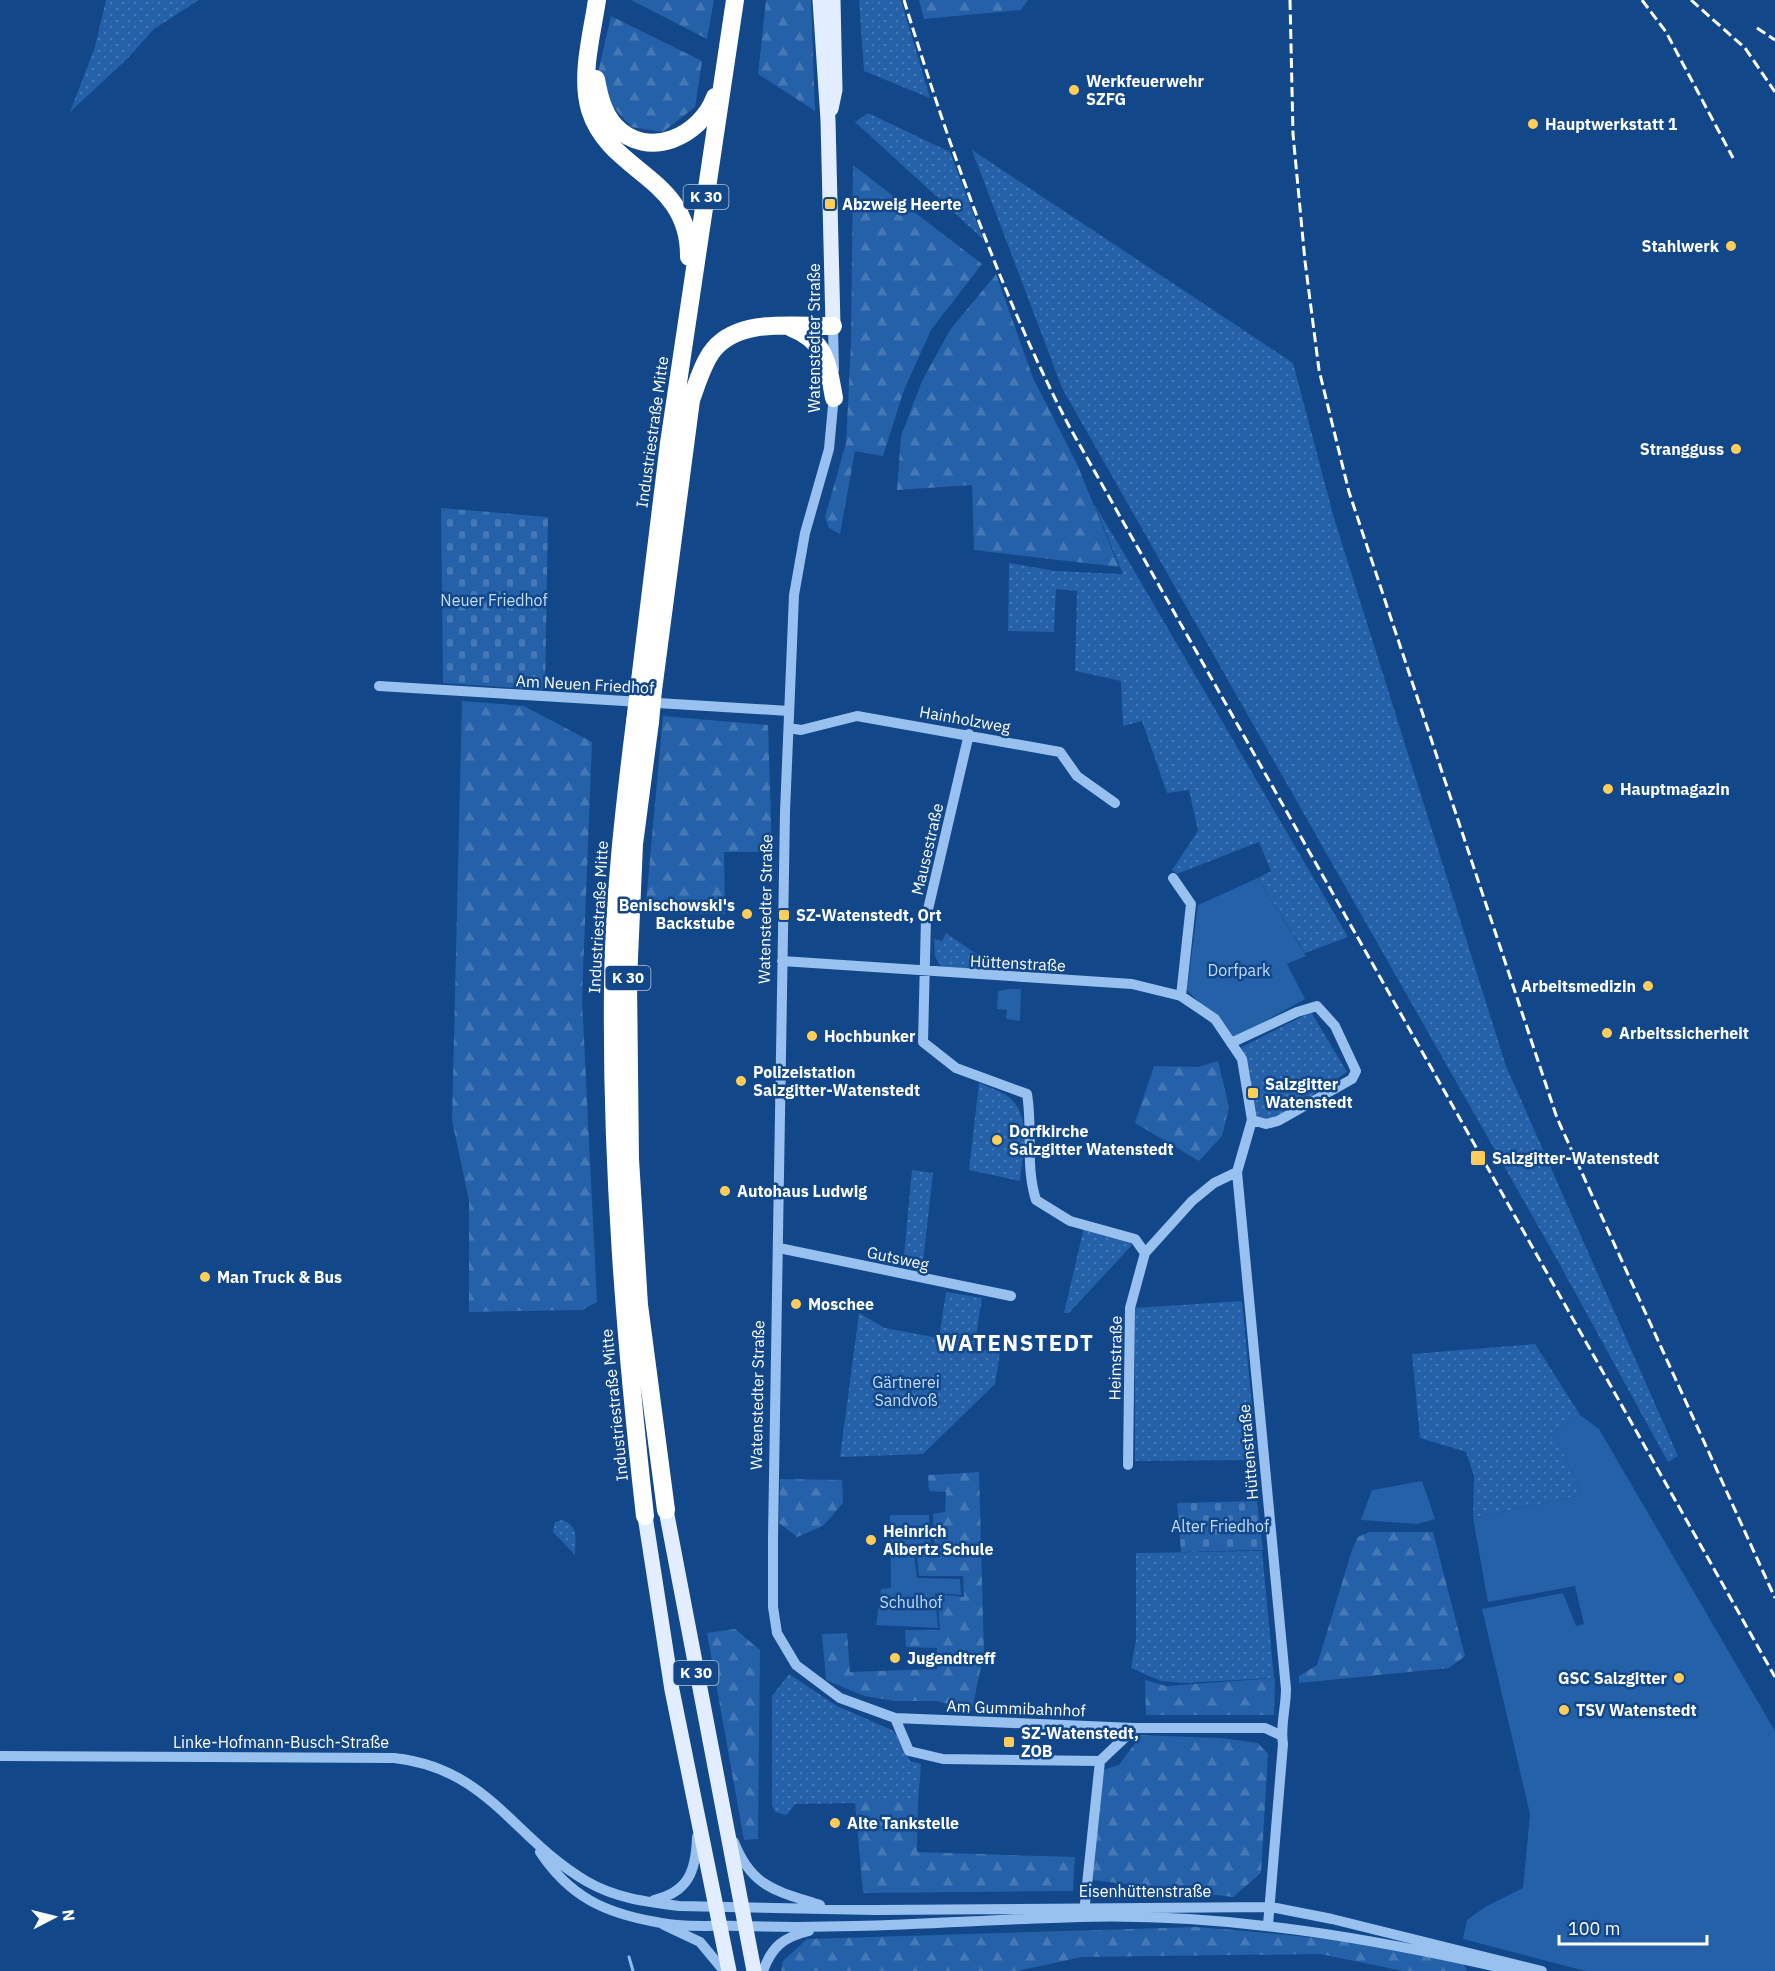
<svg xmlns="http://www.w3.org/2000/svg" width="1775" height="1971" font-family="'IBM Plex Sans',sans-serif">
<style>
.grass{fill:url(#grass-dots)}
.forest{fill:url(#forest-firs)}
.cemetery{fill:url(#cemetery-stones)}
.park{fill:#2461a8}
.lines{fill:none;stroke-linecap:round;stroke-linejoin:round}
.stream{stroke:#8abcf4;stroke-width:3}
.minor{stroke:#98c1f0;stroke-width:10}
.major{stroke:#e2edff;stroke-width:15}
.highway{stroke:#fff;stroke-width:18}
.rail{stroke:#fff;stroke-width:3;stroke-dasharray:10 4.5;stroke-linecap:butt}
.highway-bridge{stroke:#fff;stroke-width:18}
.poi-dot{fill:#ffcd58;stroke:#124789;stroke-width:2}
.labels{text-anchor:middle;stroke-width:5;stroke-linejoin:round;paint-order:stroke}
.shield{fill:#124789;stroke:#b8c8dc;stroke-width:1.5}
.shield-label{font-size:15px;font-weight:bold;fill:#fff}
.poi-label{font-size:16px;font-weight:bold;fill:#fff;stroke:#124789;text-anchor:start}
.street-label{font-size:16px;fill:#fff;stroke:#124789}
.park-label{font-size:16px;fill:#bfdbfc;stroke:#124789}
.district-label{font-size:22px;font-weight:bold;letter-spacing:1.5px;fill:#fff;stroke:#124789}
</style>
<defs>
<pattern id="grass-dots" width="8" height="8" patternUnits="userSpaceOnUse" patternTransform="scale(1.5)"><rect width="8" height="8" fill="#2461a8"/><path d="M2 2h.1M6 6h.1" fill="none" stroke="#4579b5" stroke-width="1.8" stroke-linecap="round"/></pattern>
<pattern id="forest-firs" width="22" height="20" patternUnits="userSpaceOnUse" patternTransform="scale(1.5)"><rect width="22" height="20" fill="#2461a8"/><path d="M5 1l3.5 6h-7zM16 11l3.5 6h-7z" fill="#4579b5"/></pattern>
<pattern id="cemetery-stones" width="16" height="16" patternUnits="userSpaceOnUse" patternTransform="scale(1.5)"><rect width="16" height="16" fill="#2461a8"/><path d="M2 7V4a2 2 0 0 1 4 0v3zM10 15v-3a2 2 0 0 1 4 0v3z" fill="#4579b5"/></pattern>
</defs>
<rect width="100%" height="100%" fill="#124789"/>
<path class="grass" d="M106 0H199L154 29 127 59 70 112 95 47Z
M859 0H901L930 98 864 71Z
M868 113 950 152 983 239 855 122Z
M972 150 1293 363 1334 518 1506 1066 1678 1456 1668 1462 1554 1254 1062 388Z
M1094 504 1122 550 1348 937 1305 953 1306 955 1258 878 1271 871 1259 842 1177 874 1172 870 1198 831 1189 790 1167 793 1142 721 1123 726 1121 681 1075 671 1077 591 1056 589 1054 632 1008 631 1009 563 1056 571 1123 574Z
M946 933 978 955V970L941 966 935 957 934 939 942 941Z
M1311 1012 1347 1072 1278 1118 1266 1122 1254 1118 1240 1048Z
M979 1083C990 1088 1005 1092 1013 1101 1031 1120 1022 1158 1020 1181L969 1170Z
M912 1170 933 1173 922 1271 903 1267Z
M1084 1227 1128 1240 1132 1245 1069 1313H1064Z
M946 1292 982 1298 974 1348 1000 1353 995 1384 923 1454 840 1457 859 1313 885 1328 939 1338Z
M1242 1301 1257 1460 1135 1461V1308Z
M1535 1344 1580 1415 1554 1432 1582 1495 1473 1518 1474 1476 1466 1452 1420 1438 1412 1354Z
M562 1520C580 1527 575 1538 575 1555L553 1532 555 1522Z
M1262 1551 1274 1678 1185 1683 1161 1681 1131 1668 1136 1640V1553Z
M789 1674 837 1706 894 1731 910 1761 921 1764 918 1802 795 1804 787 1815 775 1812 772 1805V1696Z"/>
<path class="forest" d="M631 0H714L707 39Z
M766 0H811L815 111 758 74Z
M919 0H1028L1021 10 924 19Z
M611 16 702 61 695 107 663 132 631 127 608 101 598 73Z
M853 165 982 264 931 330 904 390 883 456 855 451 840 534 829 528 825 517 846 443 851 343Z
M996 274 1033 378 1077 464 1119 567 974 550 972 485 897 490 901 436 922 381 950 330Z
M462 701 524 706 592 742 582 999 597 1302 582 1310 469 1312V1201L452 1120Z
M663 716 768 725 772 852H724L725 914 645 913Z
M1218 1061 1229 1107 1222 1136 1199 1161 1135 1123 1154 1066 1198 1067Z
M979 1472 984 1652 972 1710 936 1701H895L864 1696 826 1680 822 1634 847 1633 850 1672 937 1669V1648L906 1647 905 1630H940L937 1594 964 1597 963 1576H919L917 1556 935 1549 933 1514 945 1512 946 1492 929 1491 928 1475Z
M780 1479 842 1480 843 1503 823 1526 797 1537 779 1523Z
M1369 1532H1433L1465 1656 1449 1668 1299 1683V1676L1317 1665 1352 1550 1358 1537Z
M735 1629 760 1650 758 1839 744 1840 707 1633Z
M1275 1678 1274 1715H1146L1145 1680 1166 1686Z
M1141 1735 1220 1738 1258 1743 1268 1754 1261 1873 1233 1897 1084 1879 1099 1771 1119 1765Z
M855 1802H918L917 1852 1075 1857 1073 1891 863 1893Z
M1195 1927C1285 1934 1375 1942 1463 1963L1467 1971H1403L1320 1954 1082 1957 1017 1971H781L783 1961 807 1939Z"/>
<path class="cemetery" d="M441 508 548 517 545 690 443 683Z
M1257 1501 1263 1550 1181 1552 1177 1503Z"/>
<path class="park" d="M1258 878 1306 956 1287 964 1305 999 1234 1038 1187 990 1198 905Z
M1010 989H1021L1020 1021 1006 1019 1007 1010 997 1009 998 991Z
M1580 1415 1599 1429 1775 1731V1971H1585L1463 1939 1467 1920 1485 1907 1523 1888 1530 1814 1482 1609 1563 1593 1576 1626 1584 1624 1575 1586 1488 1602 1473 1518 1582 1495 1554 1432Z
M1422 1481 1435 1519 1418 1524 1361 1520 1372 1490Z
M890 1515H929L931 1548 914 1554 917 1578 960 1579 961 1595 935 1593 938 1628 876 1625 881 1589 891 1588Z"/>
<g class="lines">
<path class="stream" d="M629 1957 633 1971"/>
<path class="minor" d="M833 326 834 370
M834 395 829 449 805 533 794 595 785 812 773 1537V1607L777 1633 796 1665 840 1698 895 1718 1135 1728H1265L1280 1735
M379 686 789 711
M789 728 801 730 857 716 1060 752 1077 776 1115 803
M969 734 926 918 923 1042 956 1068 1027 1094C1033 1129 1025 1166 1036 1200L1070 1221 1135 1239 1145 1253
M1173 878 1191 904 1181 996
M782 961 1132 984 1181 996 1215 1019 1242 1059 1252 1120 1237 1172 1286 1689C1286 1708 1280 1726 1283 1744L1268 1925
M1231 1043 1297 1012 1317 1006 1335 1026 1356 1071 1352 1079 1278 1121 1266 1124 1252 1120
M779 1248 1011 1296
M1128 1465 1130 1308 1145 1253 1192 1201 1214 1183 1237 1172
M895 1718 909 1751 943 1759 1100 1761
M0 1756 394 1758C488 1768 513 1838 586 1881 615 1898 646 1902 679 1906L875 1910 1271 1907 1332 1919 1542 1971
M734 1842C752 1888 777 1891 820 1905
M540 1852C570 1897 605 1913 656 1922 683 1928 714 1925 742 1926 855 1930 968 1920 1080 1917 1227 1913 1372 1938 1515 1971
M654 1900C689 1892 696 1870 697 1837
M1084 1913 1100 1761 1135 1728
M664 1925 700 1942 724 1971
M763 1971C772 1946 784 1937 809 1931"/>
<path class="major" d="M820 0 828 120 833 326
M831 109 835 90 833 0
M666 1510 754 1971
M645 1516 672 1690 729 1971"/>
<path class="highway" d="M597 0C592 34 580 76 590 110 610 174 690 176 689 257
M596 79C599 96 603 113 615 126 648 161 701 136 715 97
M792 328C826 341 828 365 834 398
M639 689 669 443 735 0
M653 690 691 400C697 384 703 362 714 349 741 317 796 327 833 326
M635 722C624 810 614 897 613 985 611 1163 625 1339 645 1516
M650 722 634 844 628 981 630 1159 639 1305 666 1510"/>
<path class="rail" d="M904 0C948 143 1000 293 1069 426L1775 1677
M1290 0 1293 134 1305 261 1319 370 1349 492 1557 1118 1775 1598
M1642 0 1666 32 1733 158
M1691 0 1745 48 1775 92
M1757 28 1775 40"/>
<path class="highway-bridge" d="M635 722 639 689
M650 722 653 690"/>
</g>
<g class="poi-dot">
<circle cx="1074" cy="90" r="6"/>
<circle cx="1533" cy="124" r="6"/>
<rect x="824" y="198" width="12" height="12" rx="3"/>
<circle cx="1731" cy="246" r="6"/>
<circle cx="1736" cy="449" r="6"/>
<circle cx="1608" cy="789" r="6"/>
<circle cx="747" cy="914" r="6"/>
<rect x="778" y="909" width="12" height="12" rx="3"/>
<circle cx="1648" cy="986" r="6"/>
<circle cx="1607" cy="1033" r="6"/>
<circle cx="812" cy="1036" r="6"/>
<circle cx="741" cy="1081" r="6"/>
<rect x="1247" y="1087" width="12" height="12" rx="3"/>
<circle cx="997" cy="1140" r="6"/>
<rect x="1470" y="1150" width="16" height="16" rx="3"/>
<circle cx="725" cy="1191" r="6"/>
<circle cx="205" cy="1277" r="6"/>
<circle cx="796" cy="1304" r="6"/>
<circle cx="871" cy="1540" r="6"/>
<circle cx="895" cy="1658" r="6"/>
<circle cx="1679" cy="1678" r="6"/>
<circle cx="1564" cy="1710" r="6"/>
<rect x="1003" y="1736" width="12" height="12" rx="3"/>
<circle cx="835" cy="1823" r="6"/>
</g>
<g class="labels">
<g class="shield">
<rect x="683.5" y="185" width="45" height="24" rx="4.5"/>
<rect x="605.5" y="966" width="45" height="24" rx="4.5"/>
<rect x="673.5" y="1661" width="45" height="24" rx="4.5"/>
</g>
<g class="shield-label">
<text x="706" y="202">K 30</text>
<text x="628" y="983">K 30</text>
<text x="696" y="1678">K 30</text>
</g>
<g class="poi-label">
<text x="1086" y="87">Werkfeuerwehr<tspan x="1086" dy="18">SZFG</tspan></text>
<text x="1545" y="130">Hauptwerkstatt 1</text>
<text x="842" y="210">Abzweig Heerte</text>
<text x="1719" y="252" text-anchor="end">Stahlwerk</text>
<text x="1724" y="455" text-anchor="end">Strangguss</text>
<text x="1620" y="795">Hauptmagazin</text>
<text x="735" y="911" text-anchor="end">Benischowski's<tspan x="735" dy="18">Backstube</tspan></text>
<text x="796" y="921">SZ-Watenstedt, Ort</text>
<text x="1636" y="992" text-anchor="end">Arbeitsmedizin</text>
<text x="1619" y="1039">Arbeitssicherheit</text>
<text x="824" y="1042">Hochbunker</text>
<text x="753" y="1078">Polizeistation<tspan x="753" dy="18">Salzgitter-Watenstedt</tspan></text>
<text x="1265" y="1090">Salzgitter<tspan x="1265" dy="18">Watenstedt</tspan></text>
<text x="1009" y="1137">Dorfkirche<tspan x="1009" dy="18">Salzgitter Watenstedt</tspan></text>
<text x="1492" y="1164">Salzgitter-Watenstedt</text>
<text x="737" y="1197">Autohaus Ludwig</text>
<text x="217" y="1283">Man Truck &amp; Bus</text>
<text x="808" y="1310">Moschee</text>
<text x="883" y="1537">Heinrich<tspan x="883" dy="18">Albertz Schule</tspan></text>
<text x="907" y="1664">Jugendtreff</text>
<text x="1667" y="1684" text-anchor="end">GSC Salzgitter</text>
<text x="1576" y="1716">TSV Watenstedt</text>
<text x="1021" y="1739">SZ-Watenstedt,<tspan x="1021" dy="18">ZOB</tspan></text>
<text x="847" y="1829">Alte Tankstelle</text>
</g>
<g class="street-label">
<text transform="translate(814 338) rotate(-90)" y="6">Watenstedter Straße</text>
<text transform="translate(652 432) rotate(-82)" y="6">Industriestraße Mitte</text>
<text transform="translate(585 684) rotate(3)" y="6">Am Neuen Friedhof</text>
<text transform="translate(965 719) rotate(10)" y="6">Hainholzweg</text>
<text transform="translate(927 849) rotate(-77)" y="6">Mausestraße</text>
<text transform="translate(765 909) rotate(-89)" y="6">Watenstedter Straße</text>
<text transform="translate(598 917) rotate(-87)" y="6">Industriestraße Mitte</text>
<text transform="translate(1018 963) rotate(3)" y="6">Hüttenstraße</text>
<text transform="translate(898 1258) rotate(12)" y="6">Gutsweg</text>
<text transform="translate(1115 1358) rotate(-89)" y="6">Heimstraße</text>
<text transform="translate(757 1395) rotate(-89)" y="6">Watenstedter Straße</text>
<text transform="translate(614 1405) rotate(-96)" y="6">Industriestraße Mitte</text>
<text transform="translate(1248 1452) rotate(-95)" y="6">Hüttenstraße</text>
<text transform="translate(1016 1708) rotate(2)" y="6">Am Gummibahnhof</text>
<text x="281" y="1748">Linke-Hofmann-Busch-Straße</text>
<text x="1145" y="1897">Eisenhüttenstraße</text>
</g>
<g class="park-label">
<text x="494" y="606">Neuer Friedhof</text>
<text x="1239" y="976">Dorfpark</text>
<text x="906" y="1388">Gärtnerei<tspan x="906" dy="18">Sandvoß</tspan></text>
<text x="1220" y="1532">Alter Friedhof</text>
<text x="911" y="1608">Schulhof</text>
</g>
<g class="district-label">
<text x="1015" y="1351">WATENSTEDT</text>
</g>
</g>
<g transform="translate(54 1917) rotate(83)" stroke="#124789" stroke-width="4.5" paint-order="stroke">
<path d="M0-4.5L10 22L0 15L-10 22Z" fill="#ffffff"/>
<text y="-9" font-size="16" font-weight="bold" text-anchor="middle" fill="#ffffff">N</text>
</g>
<path d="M1559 1935v9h148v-9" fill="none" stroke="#ffffff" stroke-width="3"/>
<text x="1568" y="1935" font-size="18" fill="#ffffff" stroke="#124789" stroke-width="4.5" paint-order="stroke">100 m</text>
</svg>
